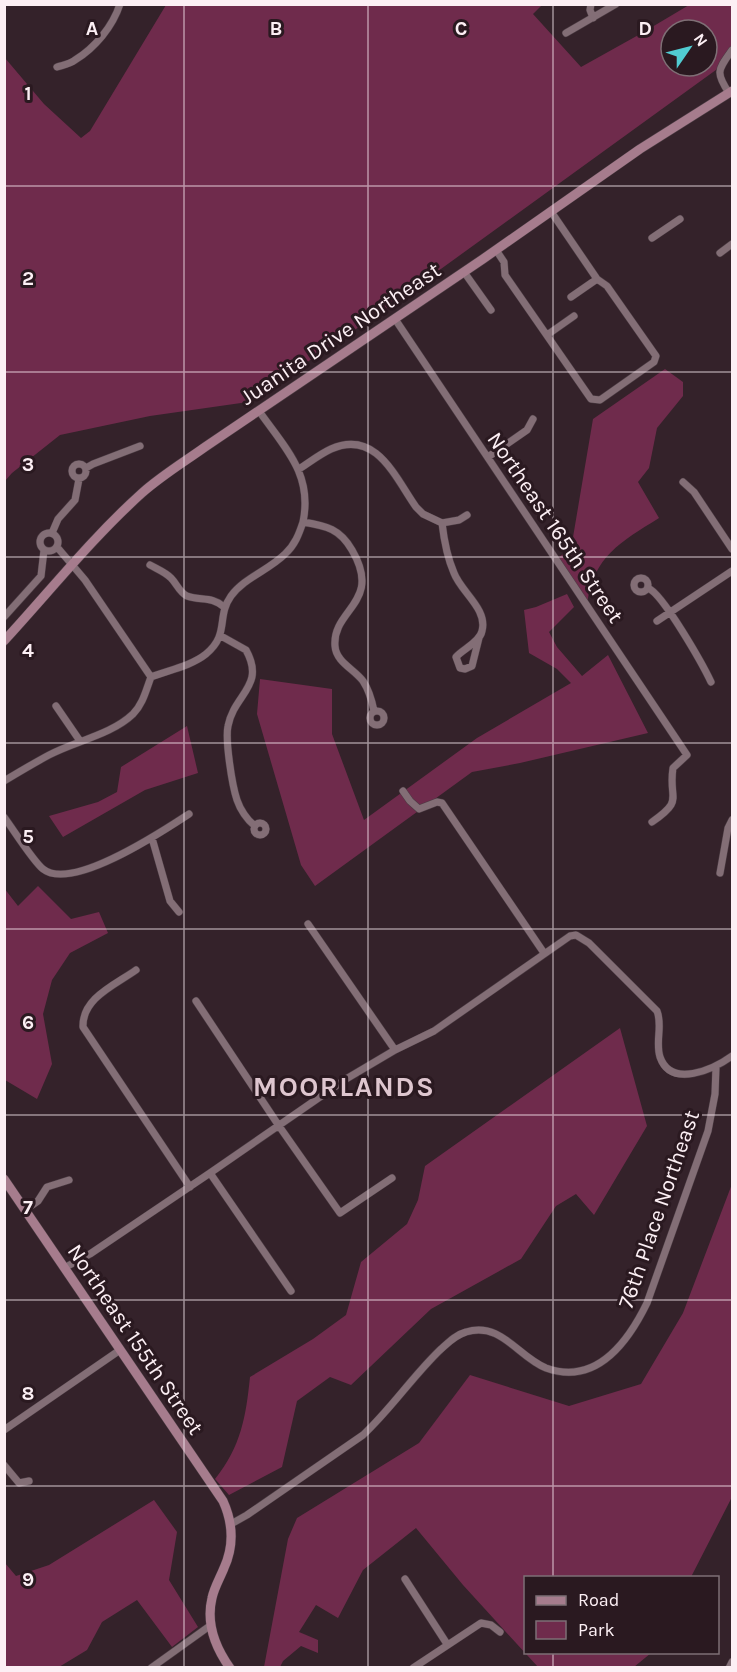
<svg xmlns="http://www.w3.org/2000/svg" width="737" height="1672" font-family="Karla,sans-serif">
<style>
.green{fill:#6f2b4c;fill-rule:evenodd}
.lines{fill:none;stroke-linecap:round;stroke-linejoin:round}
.street-casing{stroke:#4c3d44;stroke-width:8}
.secondary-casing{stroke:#4c3d44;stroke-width:10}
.street{stroke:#836e76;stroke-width:7}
.secondary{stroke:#a67c8d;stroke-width:9}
.grid{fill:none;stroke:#fceff4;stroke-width:1.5;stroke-opacity:0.55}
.labels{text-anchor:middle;stroke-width:6;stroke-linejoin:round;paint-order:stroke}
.street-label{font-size:22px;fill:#fceff4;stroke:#2a1920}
.district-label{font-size:28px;font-weight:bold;letter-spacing:1.5px;fill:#dec6cf;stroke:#2a1920}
.grid-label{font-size:20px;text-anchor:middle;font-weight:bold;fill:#fceff4;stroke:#2a1920;stroke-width:6;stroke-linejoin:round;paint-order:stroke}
</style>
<rect width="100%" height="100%" fill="#34222a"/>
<path class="green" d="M166 5H542L533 14 581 67 642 33 689 5H732V50L720 67 387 308 248 402 150 416 60 435 12 473 5 481V58L44 104 81 138 90 131ZM671 30H707V66H671Z
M665 369 683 382V396L657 428 649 468 638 482 659 518C621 542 593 556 587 605L556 559 571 549 593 419Z
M567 594 574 607 549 632 557 647 582 676 608 655 648 733 520 763 472 772 315 886 301 865 257 714 260 679 332 689V734L364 820 477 738 571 683 557 669 529 653 524 610 536 607Z
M187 726 198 773 145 790 63 837 49 816 98 802 117 792 121 767Z
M38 886 71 919 99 912 108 933 70 953 52 980 43 1014 52 1064 37 1099 5 1080 4 888 18 906Z
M620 1028 647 1126 594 1215 576 1194 556 1206 521 1259 431 1309 351 1385 330 1377 297 1401 282 1467 229 1495 215 1479C241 1447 246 1416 250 1377L313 1339 346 1315 361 1262 407 1224 418 1200 425 1166Z
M732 1184V1497L691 1577 526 1578V1652L651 1653 634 1667H538L463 1585 416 1528 363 1570 338 1618 316 1605 299 1632 318 1640V1653L301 1646 283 1661 280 1667H264L288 1539 297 1518 419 1443 470 1375 569 1406 641 1384 683 1313Z
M154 1500 177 1532 169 1580 198 1627 172 1647 137 1600 102 1622 87 1650 59 1667H5V1563L16 1576 49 1565Z"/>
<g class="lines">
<defs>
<path id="street" d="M591 4 590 10 593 18
M566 33 616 4
M57 67C63 65 70 64 75 60 95 48 113 26 120 4
M729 93C715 72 718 70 732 50
M652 238 680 219
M496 250 504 262 505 275 591 399 600 400 654 362 656 356 607 286 597 279 552 213
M720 253 732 244
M464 272 491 310
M571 297 597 279
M395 319 687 755 673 768C668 800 685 799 652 822
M547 335 574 316
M259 411C285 448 313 474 303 522 327 526 340 529 352 550 383 603 332 609 335 646 336 662 354 669 363 681 369 690 372 701 374 711
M488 457 527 430 533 419
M72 471a7 7 0 1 1 14 0a7 7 0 1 1-14 0Z
M86 468 93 464 140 446
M299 469C310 462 320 454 331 449 376 429 395 477 416 507L423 514 442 523C444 540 447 557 454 573 461 592 488 609 482 631 480 642 463 649 456 657L460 668 465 669 472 666 479 638
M683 482 694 492 732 549
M442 523 459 520 467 515
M40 542a9 9 0 1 1 18 0a9 9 0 1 1-18 0Z
M52 533 58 519 75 500 79 479
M57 547 85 580 151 677
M150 565C157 569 165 572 171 578 177 584 179 592 187 596 200 601 212 596 224 607
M634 585a7 7 0 1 1 14 0a7 7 0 1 1-14 0Z
M648 588C663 594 703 665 711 682
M4 617 41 576 44 550
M657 621 732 571
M221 636 246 650C266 686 234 694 228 726 225 740 232 785 237 800 240 809 247 820 255 826
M56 706 80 741
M370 718a7 7 0 1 1 14 0a7 7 0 1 1-14 0Z
M4 781C19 772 34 763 49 755 75 741 111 735 133 714 143 704 146 690 151 677 169 670 191 666 206 654 230 634 216 617 231 596 244 578 269 570 285 554 295 545 299 534 303 522
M403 791 410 801 419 809 437 802 442 803 544 953
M4 817C13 829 33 861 43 869 72 892 163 831 189 814
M254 829a6 6 0 1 1 12 0a6 6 0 1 1-12 0Z
M152 838 170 901 179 912
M720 873 728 828 732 820
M308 924 395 1050
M136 970C115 985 82 998 83 1027L190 1187
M196 1001 279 1126 340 1213 392 1178
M210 1173 291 1291
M25 1210 38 1201 47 1187 69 1180
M64 1268 90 1254 210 1173 346 1079 395 1050 434 1031 570 936 576 935 589 943 657 1011C663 1026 655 1041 660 1057 671 1089 714 1069 732 1056
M4 1430 120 1350
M4 1465 19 1483 29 1481
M231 1524 247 1515 363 1435C391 1409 412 1377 440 1350 448 1343 455 1335 466 1332 501 1321 518 1357 546 1368 596 1386 628 1342 647 1303L708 1131 715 1094 716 1067
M405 1579 447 1644
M151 1668 211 1625
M413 1668 481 1623 491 1625 500 1632
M729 1668 732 1662"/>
<path id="secondary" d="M4 641C50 591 92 538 142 493 161 476 184 462 205 447L483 259 640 149 732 91
M4 1179 223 1501C233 1523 234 1546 224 1568 220 1578 214 1588 212 1598 206 1623 215 1647 230 1668"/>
</defs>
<use href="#street" class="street-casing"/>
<use href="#secondary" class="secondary-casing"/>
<use href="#street" class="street"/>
<use href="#secondary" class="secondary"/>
</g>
<path class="grid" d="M184 4V1668M368 4V1668M553 4V1578M4 186H732M4 372H732M4 557H732M4 743H732M4 929H732M4 1115H732M4 1300H732M4 1486H732M553 1652V1668"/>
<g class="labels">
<g class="street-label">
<text transform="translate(340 333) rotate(-34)" y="8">Juanita Drive Northeast</text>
<text transform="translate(556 527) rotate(56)" y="8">Northeast 165th Street</text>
<text transform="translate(658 1209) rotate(-71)" y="8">76th Place Northeast</text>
<text transform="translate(136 1339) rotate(56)" y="8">Northeast 155th Street</text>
</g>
<g class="district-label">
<text x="344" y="1096">MOORLANDS</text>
</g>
</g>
<g class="grid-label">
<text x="92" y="35">A</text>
<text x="276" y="35">B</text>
<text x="461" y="35">C</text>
<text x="645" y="35">D</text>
<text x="28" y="100">1</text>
<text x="28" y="285">2</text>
<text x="28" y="471">3</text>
<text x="28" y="657">4</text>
<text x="28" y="843">5</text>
<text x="28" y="1029">6</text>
<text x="28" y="1214">7</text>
<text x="28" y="1400">8</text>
<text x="28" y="1586">9</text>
</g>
<rect width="737" height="1672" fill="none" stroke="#fceff4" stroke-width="12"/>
<rect x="524" y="1576" width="195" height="78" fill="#2a1920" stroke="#7e6f75" stroke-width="1.5"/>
<rect x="536" y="1596" width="30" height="9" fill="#a67c8d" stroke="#7e6f75" stroke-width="1.5"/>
<text x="578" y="1606" font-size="18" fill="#fceff4">Road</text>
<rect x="536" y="1621" width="30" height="18" fill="#6f2b4c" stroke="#7e6f75" stroke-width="1.5"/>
<text x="578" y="1636" font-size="18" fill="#fceff4">Park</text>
<g transform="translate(689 48) rotate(55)"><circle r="28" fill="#2a1920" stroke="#7e6f75" stroke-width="1.5"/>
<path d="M0-4.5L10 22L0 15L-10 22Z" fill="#51ccd2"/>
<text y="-9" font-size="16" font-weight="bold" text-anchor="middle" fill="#fceff4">N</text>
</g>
</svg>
